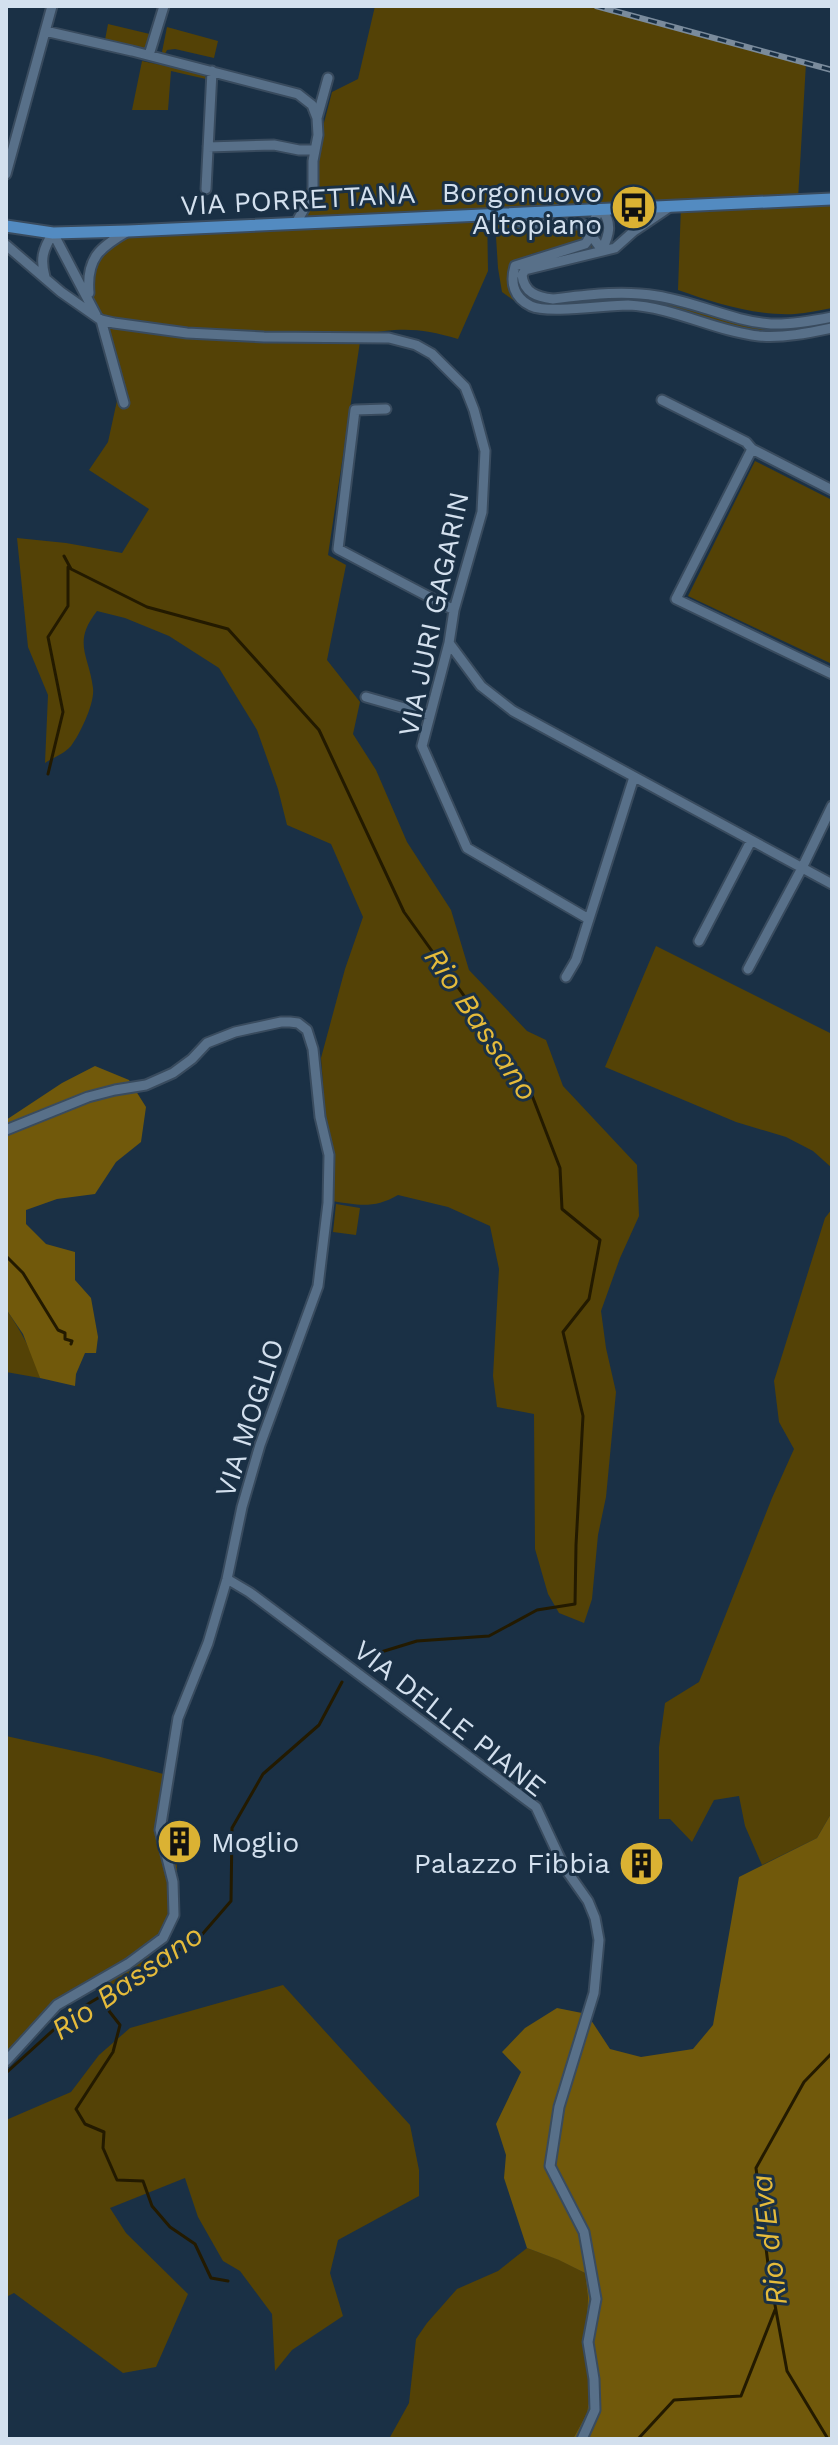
<svg xmlns="http://www.w3.org/2000/svg" width="838" height="2445" font-family="'Work Sans',sans-serif">
<style>
.green{fill:#544206}
.forest{fill:#71590b}
.lines{fill:none;stroke-linecap:round;stroke-linejoin:round}
.stream{stroke:#231a00;stroke-width:3}
.minor-casing{stroke:#394b5e;stroke-width:13}
.major-casing{stroke:#394b5e;stroke-width:15}
.minor{stroke:#587089;stroke-width:9}
.major{stroke:#538bc1;stroke-width:11}
.rail-casing{stroke:#7a8b9c;stroke-width:6}
.rail{stroke:#1a3045;stroke-width:3;stroke-dasharray:9;stroke-linecap:butt}
.labels{text-anchor:middle;stroke-width:6;stroke-linejoin:round;paint-order:stroke}
.poi-label{font-size:28px;fill:#d3e0ee;stroke:#1a3045;text-anchor:end}
.street-label{font-size:28px;fill:#d3e0ee;stroke:#1a3045}
.water-label{font-size:30px;font-style:italic;fill:#e5bb3b;stroke:#1a3045}
</style>
<rect width="100%" height="100%" fill="#1a3045"/>
<path class="green" d="M375 6H601L806 63 798 199H832V308C820 310 807 313 795 314 755 316 715 303 678 290L681 205 487 210 488 271 458 339C421 328 400 327 361 335L328 555 346 565 327 660 360 702 353 734 376 770 407 842 451 910 469 970 527 1031 546 1040 563 1086 637 1165 639 1216 620 1258 601 1311 606 1348 616 1392 606 1497 598 1535 592 1599 584 1623 559 1613 548 1594 535 1549 534 1414 497 1407 493 1376 499 1269 490 1226 448 1207 398 1195C374 1209 358 1205 332 1201L321 1058 345 969 363 917 331 844 287 825 278 789 257 730 219 668 169 636 125 618 97 611C72 643 89 655 93 688 95 703 80 734 71 746 65 753 53 758 45 763L48 695 28 647 17 538 66 543 122 553 149 509 89 470 108 442 118 396 93 304 91 271 98 254 120 233 298 222 332 92 358 79Z
M108 24 154 35 148 50 105 40Z
M167 27 218 41 214 58 175 49 167 50 165 54 162 52Z
M142 61 205 74 206 79 171 71 168 110H132Z
M497 220 534 229 579 228 584 229 586 237C567 257 527 242 512 270 504 283 513 293 521 303L520 305 502 292 498 268 495 221Z
M593 245 595 249 525 266V292L538 301 629 297 653 299 755 324 832 319V324C810 328 788 334 765 333 720 331 680 305 634 303 609 301 549 311 531 302 523 298 519 290 515 284L518 266Z
M755 461 832 500V664L688 596Z
M656 946 832 1034V1168L813 1151 786 1137 736 1122 605 1067Z
M336 1204 360 1208 356 1235 333 1232Z
M832 1209V1812L817 1838 762 1865 745 1826 739 1796 714 1800 692 1842 670 1819H659V1747L665 1703 699 1682 772 1498 794 1449 779 1422 774 1381 825 1218Z
M6 1309C21 1331 33 1352 40 1378L6 1372Z
M6 1736 97 1756 167 1775 162 1819 177 1863V1911L160 1941 135 1977 58 2003 6 2055Z
M283 1985 410 2125 419 2170V2196L338 2240 330 2273 343 2316 292 2350 275 2371 272 2314 240 2271 223 2261 198 2217 185 2178 110 2208 126 2233 188 2294 156 2367 123 2373 14 2293 6 2297V2120L71 2092 99 2055 130 2028Z
M527 2248 560 2260 585 2273 588 2298 585 2344 591 2387 587 2413 573 2439H389L409 2403 416 2339 427 2323 457 2289 498 2271Z"/>
<path class="forest" d="M95 1066 129 1080 146 1107 141 1142 116 1162 95 1194 57 1199 26 1210V1224L46 1244 75 1252V1280L91 1298 98 1337 96 1353H85L76 1374 75 1386 40 1378 23 1334 6 1309V1120L62 1083Z
M832 1812V2439H573L587 2413 591 2387 585 2344 588 2298 585 2273 559 2260 527 2248 504 2178 506 2155 496 2124 521 2072 502 2052 525 2028 557 2008 587 2014 610 2049 641 2057 693 2049 713 2025 739 1877 817 1838Z"/>
<g class="lines">
<path class="stream" d="M64 556 71 569 147 607 228 629 319 730 404 912 528 1085 560 1168 562 1209 600 1240 589 1299 563 1332 583 1416 576 1545 575 1604 537 1610 489 1636 417 1641 368 1656
M48 774 63 712 48 637 68 606V567
M6 1256 23 1273 58 1330 65 1333V1339L72 1341 71 1344
M111 1991 109 2011 120 2025 113 2052 76 2109 85 2124 104 2132 103 2148 117 2180 143 2181 152 2206 170 2227 195 2244 211 2278 228 2281
M6 2073 71 2014 199 1938 231 1901 232 1828 263 1774 319 1725 342 1682
M638 2439 674 2400 741 2396 775 2310
M828 2439 787 2371 769 2272 756 2168 804 2082 832 2053"/>
<defs>
<path id="minor" d="M45 31 132 51 298 94 312 105 317 118
M149 55 164 6
M208 147 274 145 299 150H315
M6 174 52 6
M206 189 212 71
M671 206 634 231 615 248 525 270 522 275C524 293 537 297 553 299 587 295 622 290 657 296 696 302 732 321 771 324 791 325 812 321 832 317
M500 215 525 224H582L590 228
M296 223 313 193V161L318 135 317 118 328 78
M591 235 602 250C609 235 613 223 601 209 589 223 594 235 585 244L515 266C510 283 514 298 531 306 548 314 606 305 628 305 674 307 714 331 759 336 784 338 808 333 832 328
M6 245 61 292 101 320 114 323 187 333 264 337 389 338 416 345 432 354 465 387 474 410 485 451 482 512 454 610 449 643 422 746 467 848 587 918
M45 277C40 259 43 249 53 233L96 315
M89 293C86 258 100 247 128 231
M101 320 124 403
M662 400 746 442 752 449
M386 409 355 410 338 549 454 610
M832 490 752 449 676 599 832 674
M449 643 481 686 513 711 832 884
M366 697 429 715
M699 941 751 841
M748 969 802 868 832 806
M566 977 576 960 634 777
M6 1130 88 1097 115 1090 146 1085 173 1073 192 1059 207 1043 235 1032 281 1022H290L298 1023 307 1030 313 1049 320 1117 329 1155 328 1203 318 1286 260 1445 242 1507 227 1579 208 1643 178 1718 160 1830 173 1882 174 1915 163 1938 128 1964 57 2005 6 2061
M227 1579 249 1592 536 1807 564 1867 588 1901 595 1918 599 1940 594 1993 559 2107 550 2166 584 2232 596 2299 588 2342 594 2379 595 2410 582 2439"/>
<path id="major" d="M6 226 53 233 128 231 832 199"/>
</defs>
<use href="#minor" class="minor-casing"/>
<use href="#major" class="major-casing"/>
<use href="#minor" class="minor"/>
<use href="#major" class="major"/>
<defs>
<path id="rail" d="M596 6 832 70"/>
</defs>
<use href="#rail" class="rail-casing"/>
<use href="#rail" class="rail"/>
</g>
<defs>
<symbol id="bus-disc" viewBox="-11 -11 22 22"><circle r="9.5" fill="#dbb233" stroke="#1a3045"/><path d="M-5-6H5V4H4V6H2V4H-2V6H-4V4H-5ZM-3.5-4V0h7V-4ZM-3.5 1.2v1.5H-2V1.2ZM2 1.2v1.5H3.5V1.2Z" fill="#111"/></symbol>
<symbol id="building-disc" viewBox="-11 -11 22 22"><circle r="9.5" fill="#dbb233" stroke="#1a3045"/><path d="M-4-6H4V6H1V3H-1V6H-4ZM-2.5-4.3h1.7v1.8h-1.7ZM.8-4.3h1.7v1.8H.8ZM-2.5-1h1.7V.8h-1.7ZM.8-1h1.7V.8H.8Z" fill="#111"/></symbol>
</defs>
<g fill-rule="evenodd">
<use href="#bus-disc" x="608" y="182" width="51" height="51"/>
<use href="#building-disc" x="154" y="1816" width="51" height="51"/>
<use href="#building-disc" x="616" y="1838" width="51" height="51"/>
</g>
<g class="labels">
<g class="poi-label">
<text x="602" y="202">Borgonuovo<tspan x="602" dy="32">Altopiano</tspan></text>
<text x="211" y="1852" text-anchor="start">Moglio</text>
<text x="610" y="1873">Palazzo Fibbia</text>
</g>
<g class="street-label">
<text transform="translate(298 199) rotate(-3)" y="10">VIA PORRETTANA</text>
<text transform="translate(433 614) rotate(-78)" y="10">VIA JURI GAGARIN</text>
<text transform="translate(249 1418) rotate(-72)" y="10">VIA MOGLIO</text>
<text transform="translate(450 1718) rotate(38)" y="10">VIA DELLE PIANE</text>
</g>
<g class="water-label">
<text transform="translate(481 1024) rotate(56)" y="10">Rio Bassano</text>
<text transform="translate(127 1982) rotate(-35)" y="10">Rio Bassano</text>
<text transform="translate(769 2240) rotate(-97)" y="10">Rio d'Eva</text>
</g>
</g>
<rect width="838" height="2445" fill="none" stroke="#d3e0ee" stroke-width="16"/>
</svg>
